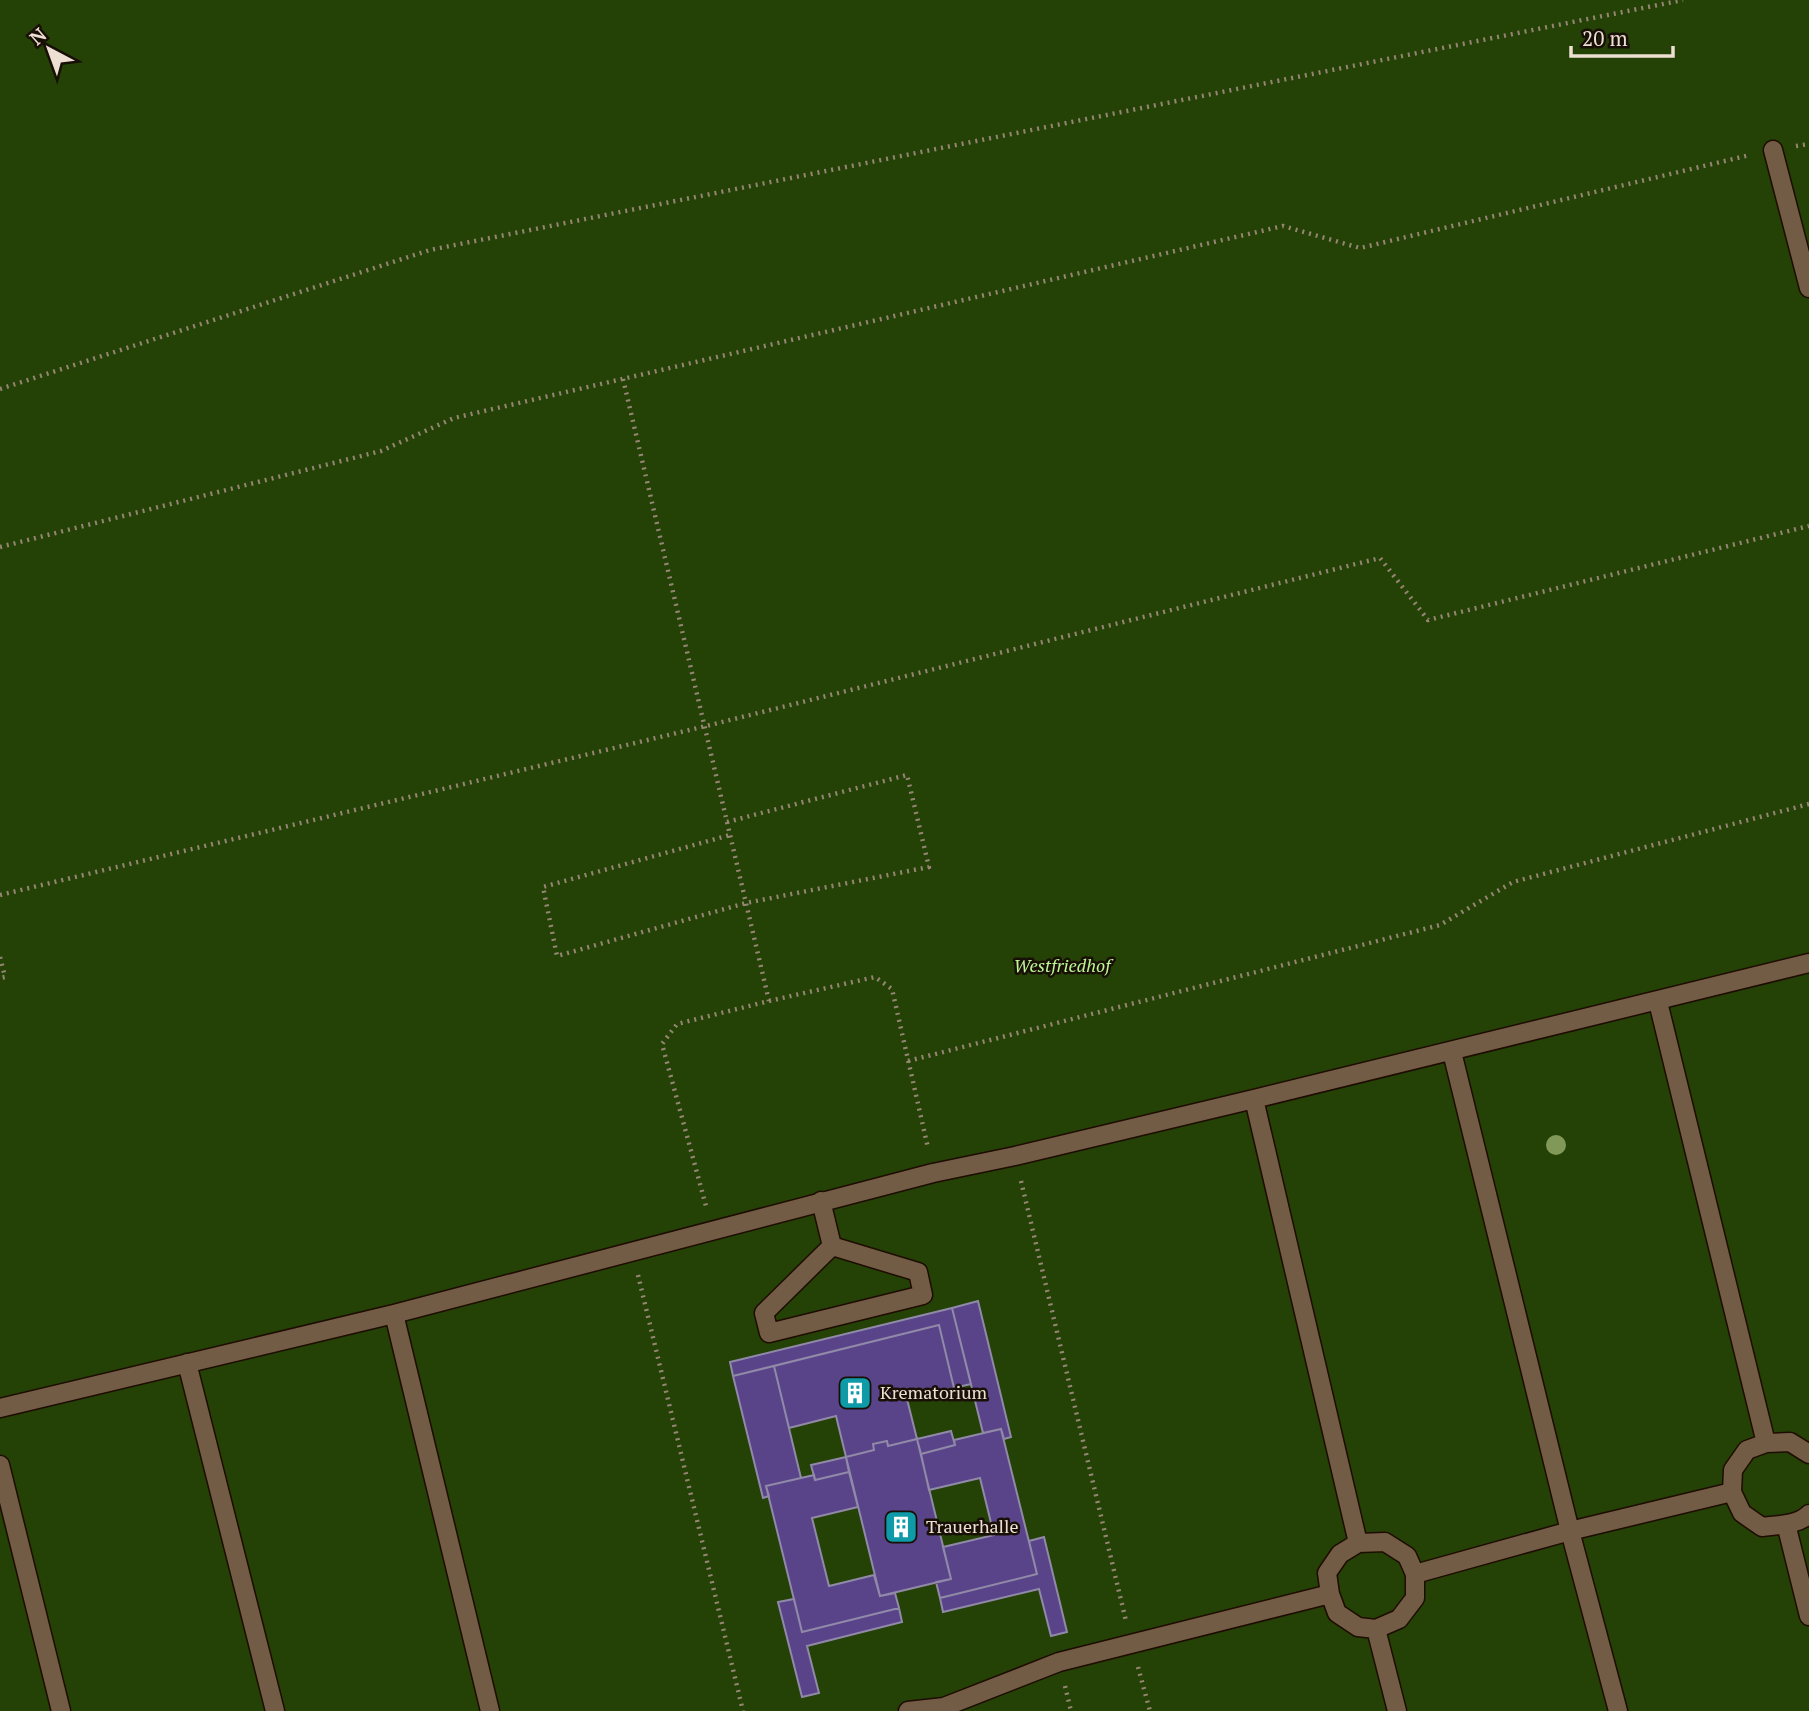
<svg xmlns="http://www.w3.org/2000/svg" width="1809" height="1711" font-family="'PT Serif',serif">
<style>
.green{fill:#244106}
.building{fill:#5a4489;stroke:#9089a8;stroke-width:2}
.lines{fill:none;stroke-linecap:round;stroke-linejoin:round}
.service-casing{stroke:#1e0c00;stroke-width:21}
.path{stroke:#958573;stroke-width:4.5;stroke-dasharray:2 5;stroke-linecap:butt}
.service{stroke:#735c45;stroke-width:18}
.tree{fill:#819958}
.labels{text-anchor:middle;stroke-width:5;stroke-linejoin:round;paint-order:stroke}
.park-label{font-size:18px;font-style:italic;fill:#bef895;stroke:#180f06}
.poi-label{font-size:18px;fill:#ede0d3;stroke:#180f06;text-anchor:start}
</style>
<rect width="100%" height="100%" fill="#37240d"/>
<path class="green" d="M0 0H1809V1711H0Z"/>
<path class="building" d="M978 1301 1011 1437 1004 1439 1001 1429 983 1433 952 1308Z
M952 1308 971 1384 954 1388 939 1325 733 1376 730 1362Z
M939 1325 954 1388 907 1399 917 1439 888 1446 887 1441 873 1444 874 1450 846 1457 836 1416 789 1428 774 1366Z
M774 1366 801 1478 766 1486 769 1496 763 1498 733 1376Z
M1001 1429 1037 1574 940 1598 936 1582 951 1579 943 1547 994 1535 980 1478 929 1490 921 1454 955 1445 954 1440Z
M951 1431 955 1445 921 1454 917 1439Z
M917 1439 951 1579 880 1596 846 1457 874 1450 873 1444 887 1441 888 1446Z
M846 1457 849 1472 815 1480 811 1465Z
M849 1472 858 1507 812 1518 829 1586 874 1575 880 1596 895 1593 899 1608 802 1632 766 1486 814 1475 815 1480Z
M1044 1537 1067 1632 1051 1636 1039 1589 943 1612 940 1598 1037 1574 1029 1541Z
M794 1599 802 1632 899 1608 902 1622 807 1646 819 1693 802 1697 778 1602Z"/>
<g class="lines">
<defs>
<path id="service" d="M1773 150 1809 288
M1658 1002 1766 1443
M1452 1052 1570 1531 1618 1711
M1254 1099 1358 1543
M821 1201 832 1246 764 1313 769 1333 923 1295 918 1272 832 1246
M394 1314 490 1711
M187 1363 275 1711
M0 1408 394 1314 933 1173 1015 1156 1254 1099 1809 963
M0 1465 61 1711
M1732 1492 1742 1513 1762 1527C1777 1525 1799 1525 1809 1514
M1786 1524 1809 1616
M1330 1594 1337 1613 1358 1627 1376 1629 1399 1619 1415 1598V1574
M1376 1629 1397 1711
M908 1711 944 1707 1059 1662 1330 1594 1327 1573 1340 1554 1358 1543 1385 1542 1407 1556 1415 1574 1570 1531 1732 1492 1733 1470 1747 1450 1766 1443 1790 1442 1809 1454"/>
</defs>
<use href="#service" class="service-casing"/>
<path class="path" d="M1796 146 1809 144
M623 379 769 1001 677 1024 662 1044 706 1206
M0 389 430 250 1683 0
M0 547 381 451 454 418 1283 226 1360 248 1750 155
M727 822 907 775 929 867 746 903 557 956 543 887 730 835
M0 895 706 726 1380 558 1428 620 1809 526
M0 957 5 977 0 978
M769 1001 875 977 892 989 928 1148
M908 1061 1440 925 1513 882 1809 804
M1021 1181 1126 1621
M638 1275 743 1711
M1138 1667 1150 1711
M1065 1686 1071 1711"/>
<use href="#service" class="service"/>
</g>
<circle class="tree" cx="1556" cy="1145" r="10"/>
<defs>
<symbol id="building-square" viewBox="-11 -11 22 22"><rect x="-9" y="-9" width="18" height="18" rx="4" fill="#0f9aa8" stroke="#180f06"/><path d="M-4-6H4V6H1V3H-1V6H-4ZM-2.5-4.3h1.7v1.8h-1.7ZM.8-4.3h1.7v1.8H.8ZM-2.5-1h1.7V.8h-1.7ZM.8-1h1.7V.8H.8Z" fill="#fff"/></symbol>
</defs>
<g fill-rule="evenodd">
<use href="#building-square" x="836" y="1374" width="38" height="38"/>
<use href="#building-square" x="882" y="1508" width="38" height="38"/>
</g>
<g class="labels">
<g class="park-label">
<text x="1062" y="972">Westfriedhof</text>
</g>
<g class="poi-label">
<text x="880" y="1399">Krematorium</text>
<text x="926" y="1533">Trauerhalle</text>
</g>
</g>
<g transform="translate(49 49) rotate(319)" stroke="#180f06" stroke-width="5" paint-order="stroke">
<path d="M0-5L12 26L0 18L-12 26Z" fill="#ede0d3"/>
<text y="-10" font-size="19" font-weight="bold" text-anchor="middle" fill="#ede0d3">N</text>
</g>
<path d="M1571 46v10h102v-10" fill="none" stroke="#ede0d3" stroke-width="3.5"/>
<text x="1582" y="46" font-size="21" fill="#ede0d3" stroke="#180f06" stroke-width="5" paint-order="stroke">20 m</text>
</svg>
